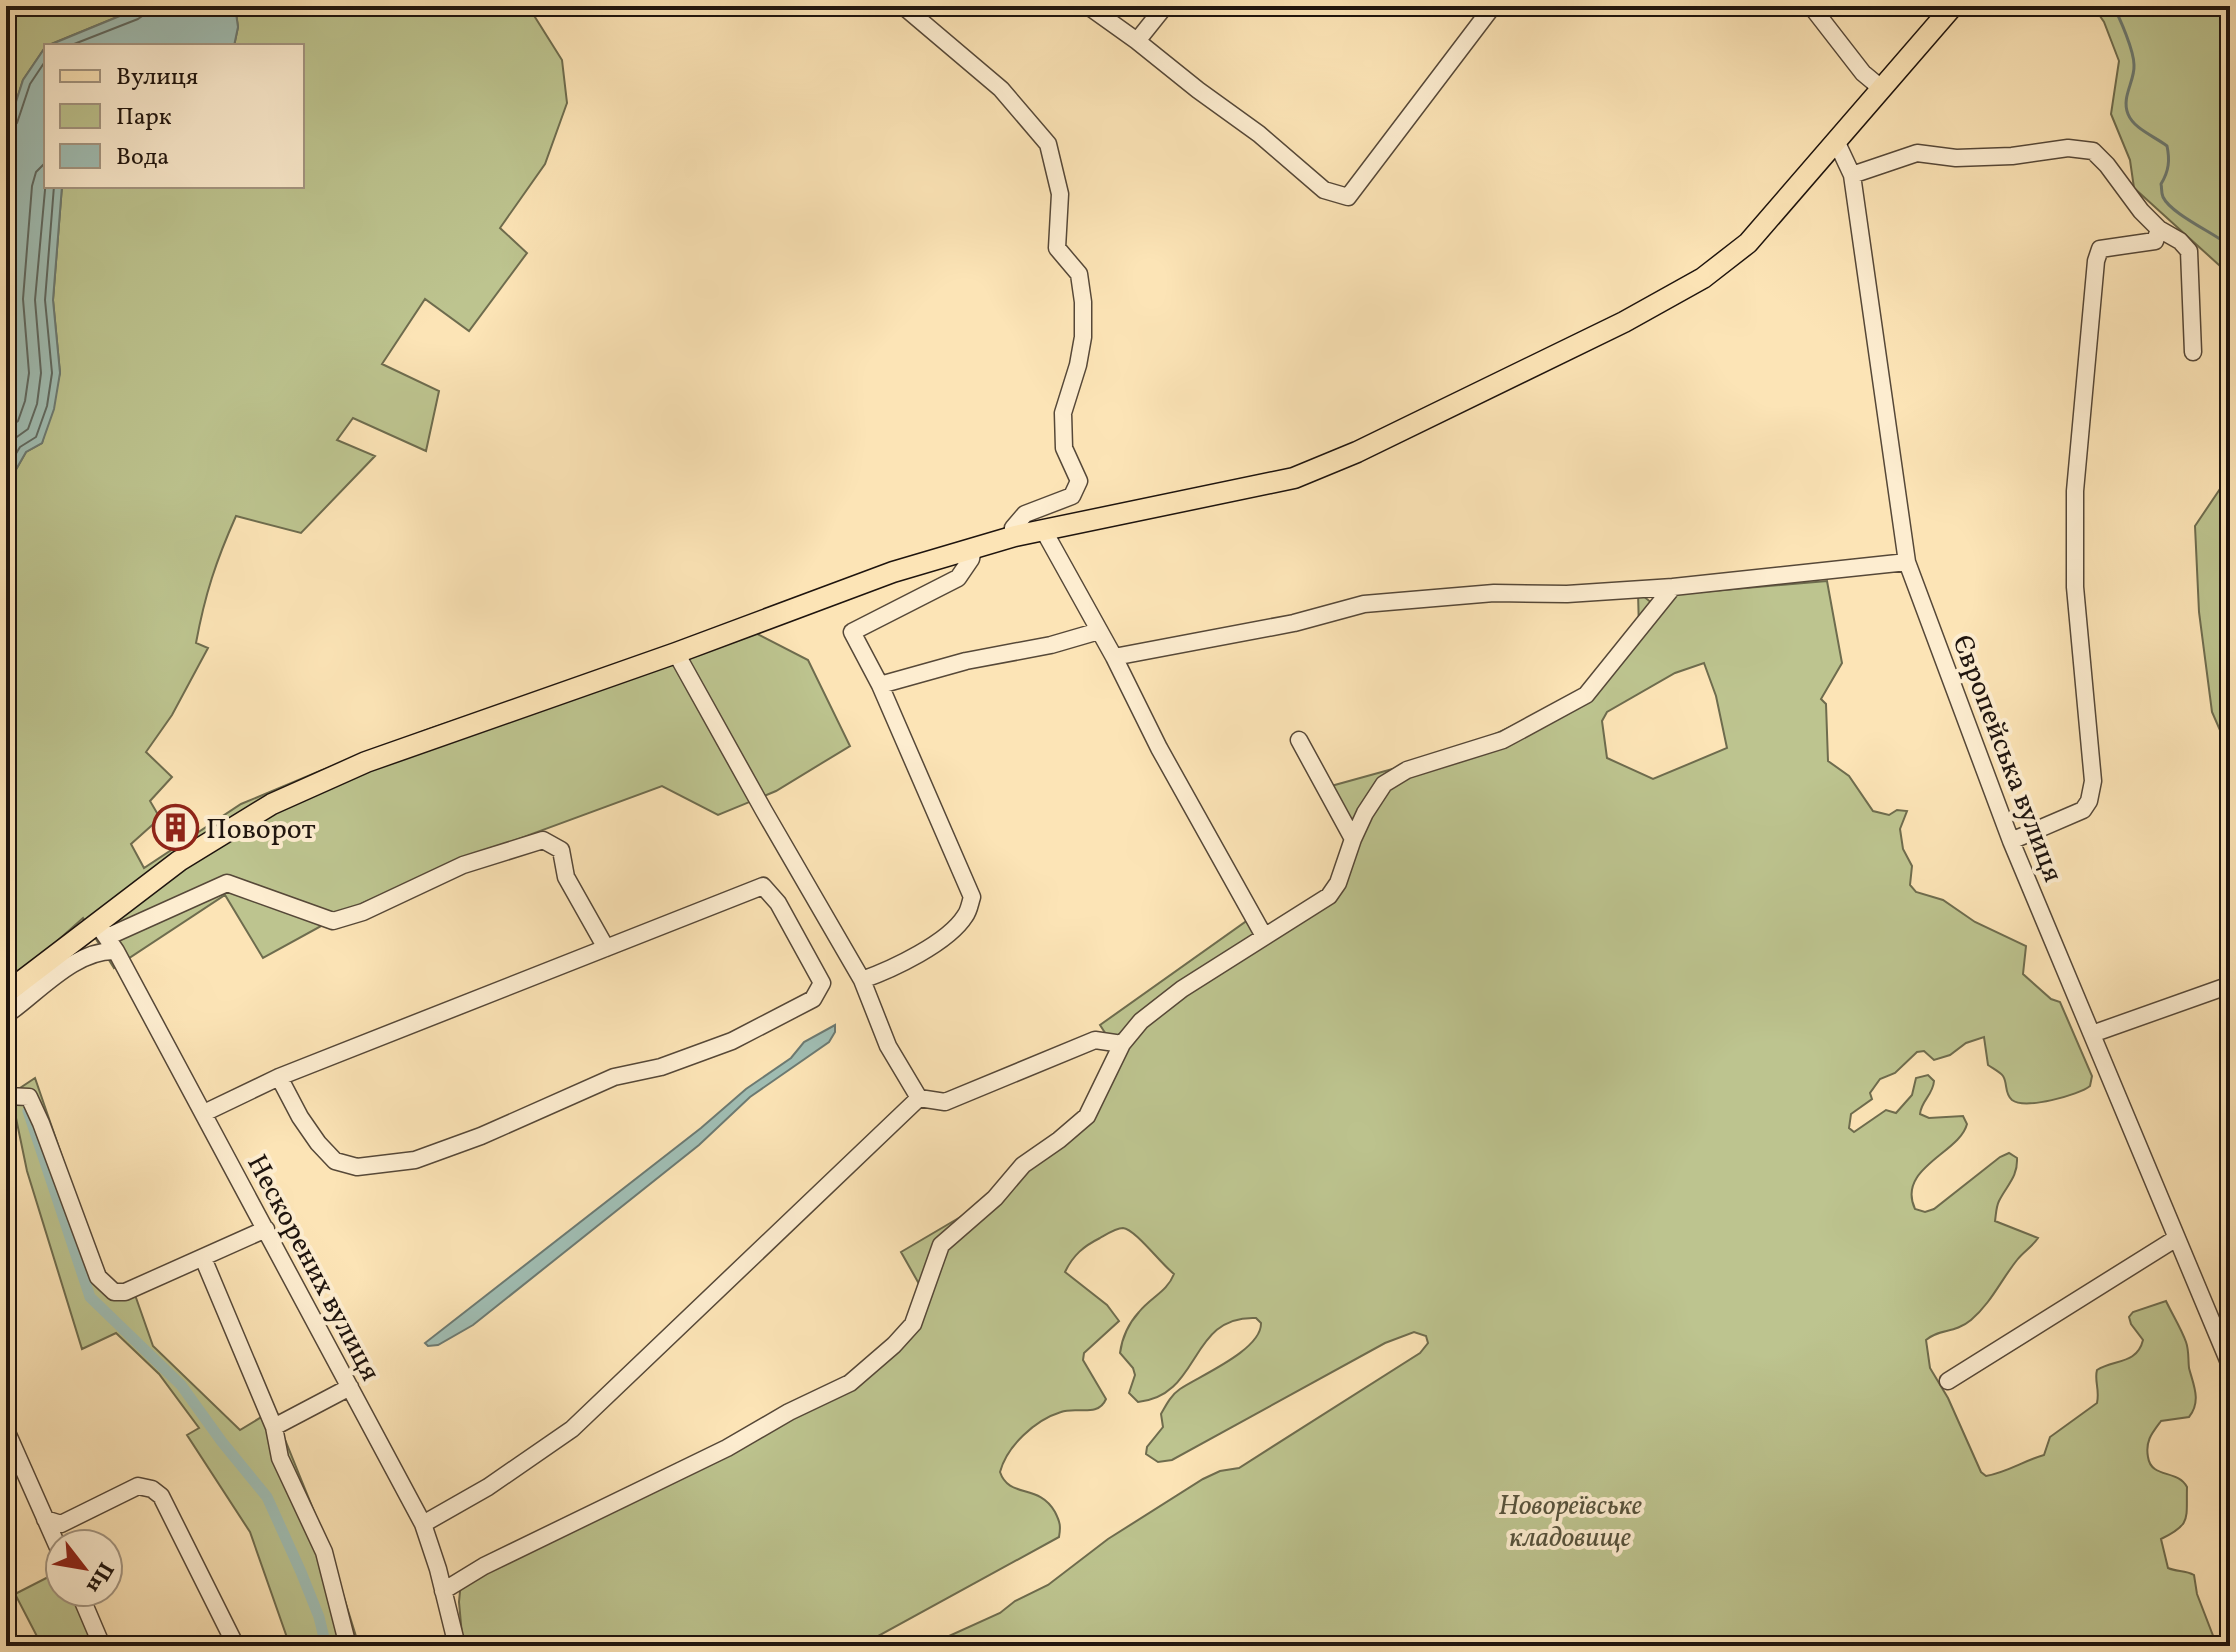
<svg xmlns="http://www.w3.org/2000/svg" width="2236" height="1652" font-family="Vollkorn,serif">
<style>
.green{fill:#bdc48f;stroke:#6e6c4e;stroke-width:2;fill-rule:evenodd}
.water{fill:#a0beb4;stroke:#6c7a72;stroke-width:2}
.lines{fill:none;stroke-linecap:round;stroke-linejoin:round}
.shore{stroke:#5f6961;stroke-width:2}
.stream{stroke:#6c7a72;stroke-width:3}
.canal{stroke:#a0beb4;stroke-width:11}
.minor-casing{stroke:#564838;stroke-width:19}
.major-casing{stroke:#1e140e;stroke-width:23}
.minor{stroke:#fdedd0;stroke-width:16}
.major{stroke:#fce4b6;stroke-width:20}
.labels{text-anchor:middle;stroke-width:8;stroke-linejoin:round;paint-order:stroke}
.street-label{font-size:28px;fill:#1e140e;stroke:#fdedd0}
.poi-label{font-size:28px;fill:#1e140e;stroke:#fdedd0;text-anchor:start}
.park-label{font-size:28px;font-style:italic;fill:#56523b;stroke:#fdedd0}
</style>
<rect width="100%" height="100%" fill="#fce4b6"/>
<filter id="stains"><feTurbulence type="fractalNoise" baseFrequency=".0025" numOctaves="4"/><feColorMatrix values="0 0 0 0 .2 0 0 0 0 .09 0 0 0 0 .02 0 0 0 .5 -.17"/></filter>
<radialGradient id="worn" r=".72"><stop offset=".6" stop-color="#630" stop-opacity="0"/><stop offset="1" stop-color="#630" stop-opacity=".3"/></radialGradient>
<path class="green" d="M6 6H144L46 46 23 80 6 133Z
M235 6H528L562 60 567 103 545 164 500 228 527 253 469 331 425 299 382 364 439 391 426 451 353 418 337 440 375 456 301 533 236 516C216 561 205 594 196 643L208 648 172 715 146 752 172 777 150 801 160 818 131 844 144 868 241 804 320 771 429 729 738 624 808 660 850 746 776 791 718 815 662 786 461 860 363 903 263 958 225 895 114 968 83 918 37 959 6 978V487L26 452 42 443 60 373 53 300 62 186H302V46H234L238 27Z
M2093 6H2230V275L2134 188 2130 160 2111 114 2119 61 2104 22Z
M2224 483H2230V753L2212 712 2199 612 2195 526Z
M1827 581 1842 663 1821 699 1826 704 1828 761 1849 776 1873 811 1889 815 1897 810 1907 811 1900 829 1903 849 1912 866 1910 885 1916 892 1943 900 1975 922 2026 946 2023 974 2051 999 2060 1002 2092 1076 2090 1086C2079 1095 2025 1110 2012 1100 2004 1093 2008 1084 2003 1076 2000 1072 1992 1068 1988 1065L1984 1037 1966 1043 1950 1055 1934 1060 1924 1051 1917 1052 1895 1073 1880 1079 1870 1093 1872 1099 1851 1114 1849 1128 1854 1132 1886 1110 1896 1113 1912 1095 1916 1078 1928 1075 1934 1081C1933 1095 1921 1101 1920 1114L1929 1118 1963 1116 1967 1124C1960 1153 1896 1168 1915 1209L1925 1212 1934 1209 2000 1157 2009 1153 2017 1158C2018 1177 2007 1185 1999 1201 1996 1207 1996 1215 1995 1221L2038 1238C2032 1247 2023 1252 2017 1260 2001 1280 1991 1303 1971 1320 1954 1334 1940 1328 1926 1340L1930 1368 1948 1398 1981 1472 1986 1476C2008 1472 2023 1461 2044 1455L2050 1437 2097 1403C2100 1389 2094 1381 2097 1370 2113 1359 2137 1365 2143 1340L2131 1324 2129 1317 2133 1312 2166 1301C2172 1314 2181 1328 2186 1342 2189 1350 2188 1359 2189 1368 2193 1384 2202 1401 2189 1417L2161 1421C2152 1433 2145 1441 2148 1457 2151 1479 2178 1469 2187 1487 2186 1519 2192 1524 2161 1539L2168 1568C2177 1572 2185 1570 2194 1575L2197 1594 2217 1646H927L1000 1613 1015 1601 1048 1585 1108 1539 1203 1479 1220 1471 1239 1468 1420 1353 1428 1343 1426 1336 1414 1332 1385 1343 1172 1460 1158 1462 1146 1454 1147 1447 1163 1427 1161 1414C1166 1405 1171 1395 1180 1389 1199 1376 1262 1350 1261 1323L1256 1318C1188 1315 1202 1396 1138 1402L1129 1393 1135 1375 1133 1368 1120 1353C1122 1338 1129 1323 1139 1312 1151 1297 1167 1292 1174 1274 1161 1264 1135 1229 1123 1228 1116 1228 1107 1234 1100 1238 1084 1246 1073 1255 1065 1272L1107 1305 1119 1321 1084 1353 1083 1360 1106 1399C1098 1418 1076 1406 1061 1412 1035 1420 1007 1446 1000 1472 1009 1499 1039 1483 1055 1512 1060 1522 1061 1526 1059 1537L860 1646H463L459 1602 462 1571 731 1441 870 1363 927 1298 901 1252 974 1209 1085 1114 1118 1053 1100 1025 1255 915 1265 929C1282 919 1324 901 1337 889 1363 866 1335 813 1324 788L1461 750 1596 687 1639 630 1638 592 1662 611 1677 594ZM1704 663 1716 696 1727 748 1653 779 1607 758 1602 721 1607 712 1675 673Z
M35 1078 97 1258 114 1287 134 1292 153 1346 240 1430 273 1410 328 1546 359 1646H290L250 1532 187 1435 199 1428 159 1374 116 1333 82 1349 27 1171 11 1094Z
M60 1571V1592H73L96 1644 91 1646H42L15 1594Z"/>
<path class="water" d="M144 6H235L238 27 234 46H47Z
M46 46V186H62L53 300 60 373 54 409 42 443 26 452 6 487V133L23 80Z
M835 1025V1032L829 1042 750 1097 699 1145 473 1325 438 1345 428 1346 425 1343 701 1128 746 1089 791 1058 804 1042Z"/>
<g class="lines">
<path class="shore" d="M69 46 138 19 145 14 147 6
M6 128 17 123 30 84 46 60
M6 430 18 421 25 401 29 373 23 299 32 186 36 172 46 162
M6 451 14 439 28 429 37 404 41 373 35 300 46 179
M6 470 20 447 36 437 47 406 52 373 45 300 54 186"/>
<path class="stream" d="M2113 6C2120 18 2134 51 2134 65 2135 81 2121 97 2128 114 2134 129 2154 136 2167 146 2170 160 2169 171 2161 184 2162 188 2161 193 2163 197 2171 214 2214 233 2230 246"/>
<path class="canal" d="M28 1111 90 1297 181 1385 222 1442 267 1497 301 1572 319 1617 326 1646"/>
<defs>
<path id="minor" d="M903 6 1001 89 1048 144 1060 194 1057 248 1079 274 1083 302V337L1078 365 1063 413 1064 448 1079 481 1072 496 1025 514 1013 528 1015 536
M1088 6 1137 41
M1165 6 1137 41 1198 90 1259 134 1324 190 1348 197 1493 6
M1811 6 1863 73 1881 88
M1837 143 1852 175 1907 562 2011 841 2230 1365
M1852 175 1917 153 1956 158 2012 156 2068 148 2093 151 2107 165 2141 211 2159 229 2180 241 2189 251 2193 352
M1044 531 1114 657 1159 748 1264 936
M676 653 764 811 862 980 888 1046 919 1098
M1114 657 1294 623 1364 604 1494 593 1567 594 1673 587
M880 685 966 661 1051 645 1099 631
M1299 740 1353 839
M2011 841 2083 810 2089 801 2093 781 2075 587V491L2096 261 2100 249 2155 241 2159 229
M98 925 116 951 423 1524 438 1569 457 1646
M107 937 227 883 333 921 363 912 463 865 543 840 561 850 566 877 606 948
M862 980C893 969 948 943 965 916 969 911 970 903 972 897L880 685 852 632 958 578 971 559 973 549
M6 1015C38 993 75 949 116 951
M2092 1034 2230 985
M6 1096 29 1097 41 1123 98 1277 114 1292H125L266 1229
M204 1113 279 1077 763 886 778 903 822 983 813 999 732 1041 661 1067 614 1077 481 1136 415 1160 357 1167 335 1161 318 1143 300 1117 279 1077
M203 1258 274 1427 280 1458 324 1552 348 1646
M1948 1381 2175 1239
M274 1427 350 1387
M6 1430 60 1552
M45 1519 61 1524 138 1486 152 1489 161 1496 236 1646
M423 1524 488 1487 572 1429 919 1098 945 1102 1095 1040 1122 1044
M443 1591 484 1566 727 1448 789 1412 850 1383 894 1345 913 1324 941 1245 995 1198 1023 1165 1059 1140 1087 1116 1122 1044 1141 1021 1182 989 1329 896 1338 883 1353 839 1365 813 1384 784 1407 770 1503 740 1586 695 1673 587 1907 562
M79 1592 102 1646"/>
<path id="major" d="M6 993 179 861 272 804 366 762 676 653 893 572 1015 536 1294 478 1357 452 1624 322 1703 278 1748 243 1953 6"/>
</defs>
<use href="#minor" class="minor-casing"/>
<use href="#major" class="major-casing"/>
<use href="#minor" class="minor"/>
<use href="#major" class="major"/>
</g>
<defs>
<symbol id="building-ring" viewBox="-11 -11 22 22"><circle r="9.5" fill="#fdedd0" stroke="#8f2418" stroke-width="1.5"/><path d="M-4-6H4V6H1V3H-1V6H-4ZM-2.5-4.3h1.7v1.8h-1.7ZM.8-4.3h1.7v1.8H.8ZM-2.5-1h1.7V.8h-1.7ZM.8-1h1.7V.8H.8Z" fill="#8f2418"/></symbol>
</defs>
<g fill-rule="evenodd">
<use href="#building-ring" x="150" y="802" width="51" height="51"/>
</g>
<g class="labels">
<g class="street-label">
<text transform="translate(2009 758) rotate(69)" y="10">Європейська вулиця</text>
<text transform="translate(315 1267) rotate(62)" y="10">Нескорених вулиця</text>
</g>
<g class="poi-label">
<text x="206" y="838">Поворот</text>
</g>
<g class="park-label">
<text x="1570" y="1514">Новореївське<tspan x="1570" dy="32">кладовище</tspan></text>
</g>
</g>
<rect width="2236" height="1652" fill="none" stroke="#fce4b6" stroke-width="32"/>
<rect x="8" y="8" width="2220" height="1636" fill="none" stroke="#1e140e" stroke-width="4"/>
<rect x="16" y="16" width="2204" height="1620" fill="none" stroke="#1e140e" stroke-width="2"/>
<rect x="44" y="44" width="260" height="144" fill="#fdedd0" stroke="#a49682" stroke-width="2"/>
<rect x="60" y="70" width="40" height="12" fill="#fce4b6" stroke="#a49682" stroke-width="2"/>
<text x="116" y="84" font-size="24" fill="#1e140e">Вулиця</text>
<rect x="60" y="104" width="40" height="24" fill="#bdc48f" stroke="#a49682" stroke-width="2"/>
<text x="116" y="124" font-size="24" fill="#1e140e">Парк</text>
<rect x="60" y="144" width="40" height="24" fill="#a0beb4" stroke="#a49682" stroke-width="2"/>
<text x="116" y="164" font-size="24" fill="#1e140e">Вода</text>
<g transform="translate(84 1568) rotate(121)"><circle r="38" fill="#fdedd0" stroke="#a49682" stroke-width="2"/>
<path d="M0-6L14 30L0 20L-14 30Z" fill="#8f2418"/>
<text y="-12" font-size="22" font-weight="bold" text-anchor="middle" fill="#1e140e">Пн</text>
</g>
<rect width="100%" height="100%" filter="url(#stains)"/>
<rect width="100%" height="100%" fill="url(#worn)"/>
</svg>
